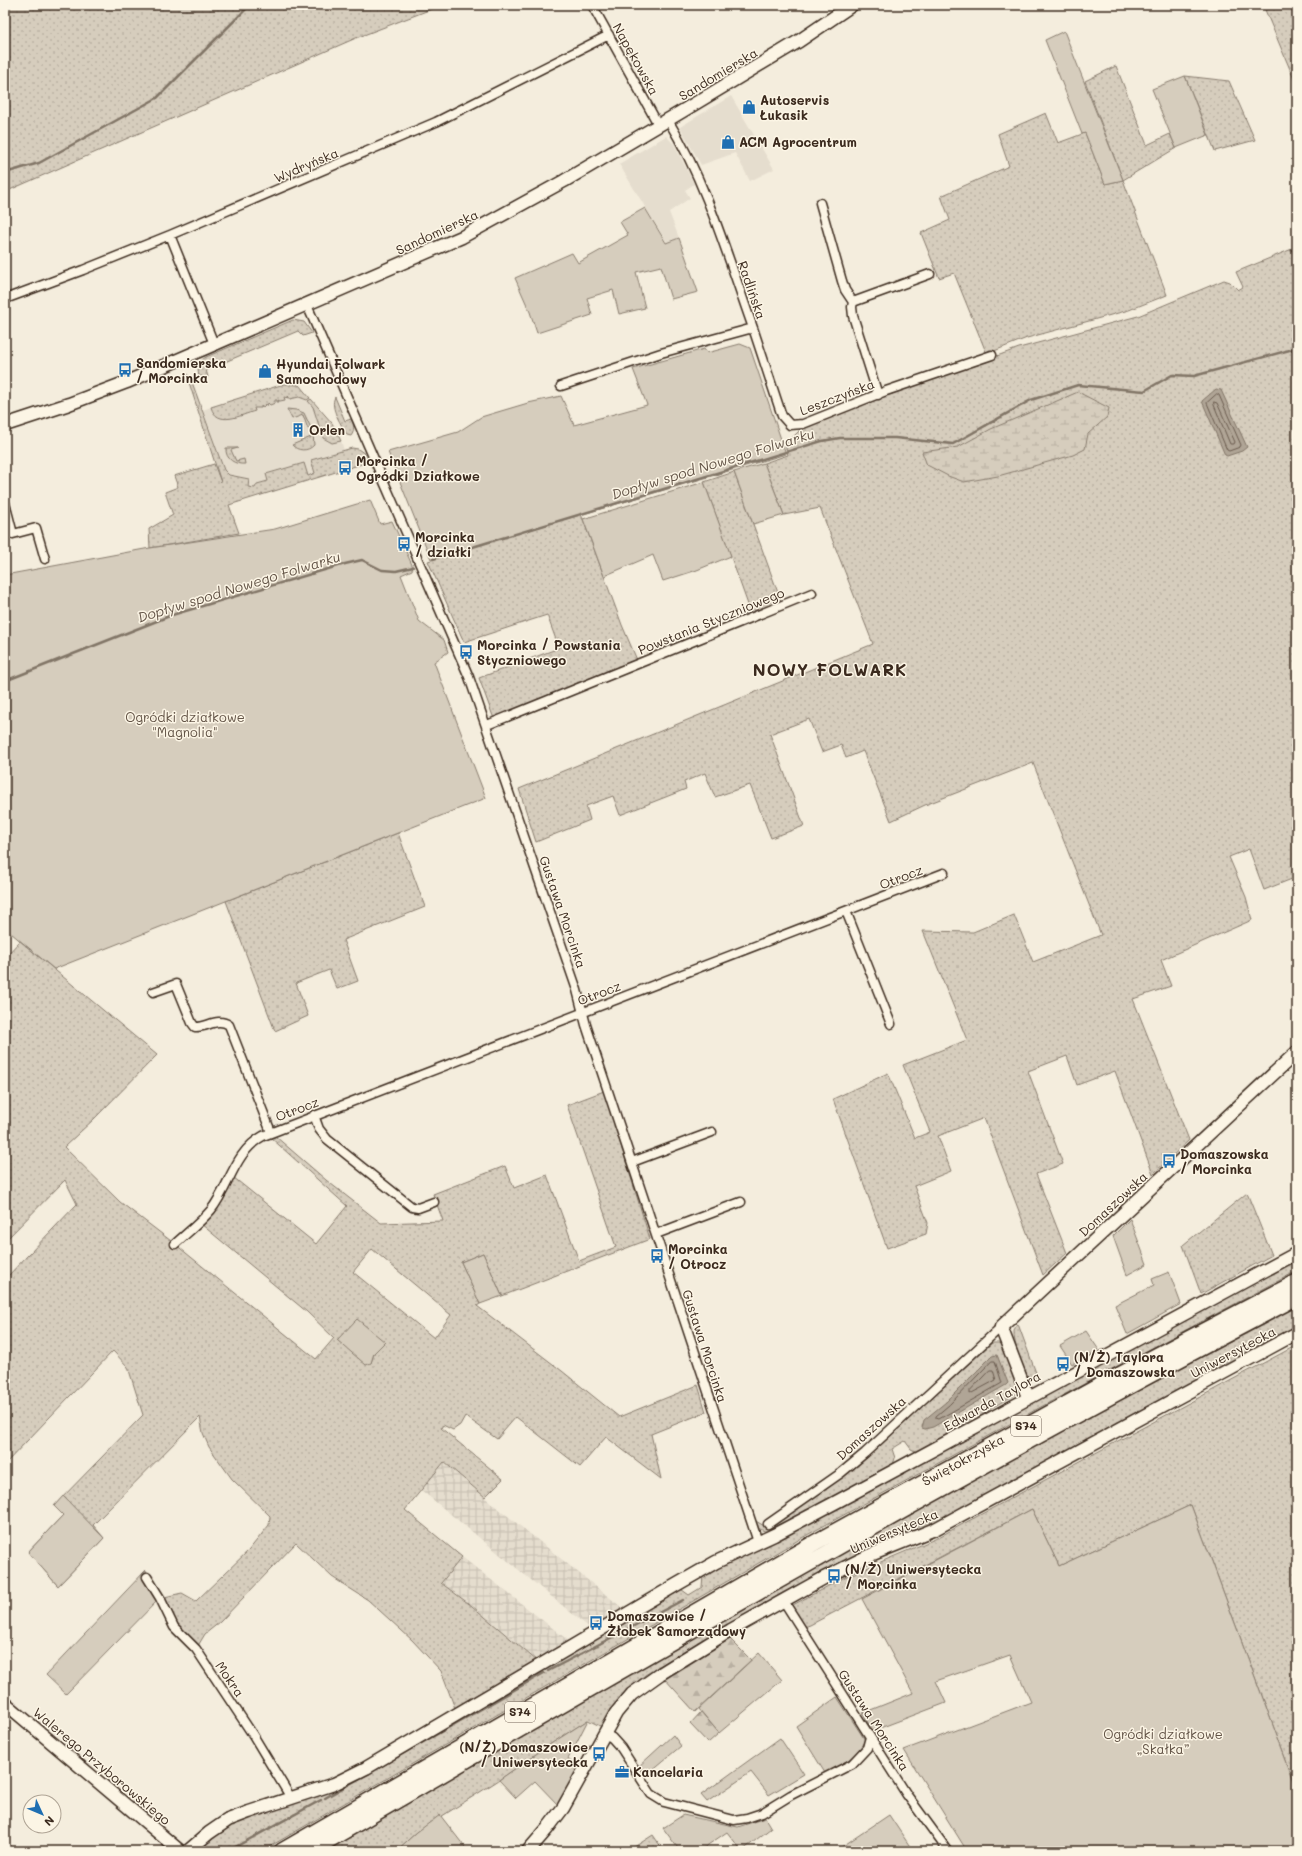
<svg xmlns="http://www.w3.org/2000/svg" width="1302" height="1856" font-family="Mali,sans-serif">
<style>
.built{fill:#e5ddce}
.industrial{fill:url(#industrial-grid)}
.grass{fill:url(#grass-dots);stroke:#887c6e;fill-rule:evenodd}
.forest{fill:url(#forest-firs);stroke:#887c6e}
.wetland{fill:url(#wetland-marsh);stroke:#887c6e}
.garden{fill:#d6cdbd;stroke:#887c6e}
.water{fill:#b0a596;stroke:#817466}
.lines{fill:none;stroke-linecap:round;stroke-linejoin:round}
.shore{stroke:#6a5b4e;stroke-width:1}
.stream{stroke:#817466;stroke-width:2.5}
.street-casing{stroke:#3b2a1e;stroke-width:11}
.secondary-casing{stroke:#3b2a1e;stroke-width:15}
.highway-casing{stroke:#3b2a1e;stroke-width:18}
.street{stroke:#fcf5e5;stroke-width:8}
.secondary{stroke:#fcf5e5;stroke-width:12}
.highway{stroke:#fcf5e5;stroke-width:15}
.labels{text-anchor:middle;stroke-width:3;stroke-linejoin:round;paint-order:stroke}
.shield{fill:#fcf5e5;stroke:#75675a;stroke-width:1}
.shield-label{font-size:12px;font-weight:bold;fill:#3b2a1e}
.street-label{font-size:13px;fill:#3b2a1e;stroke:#fcf5e5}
.poi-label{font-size:13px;font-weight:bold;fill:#3b2a1e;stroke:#fcf5e5;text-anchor:start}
.park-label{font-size:13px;fill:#625346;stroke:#fcf5e5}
.water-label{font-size:14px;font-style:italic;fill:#645548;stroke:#fcf5e5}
.district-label{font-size:17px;font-weight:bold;letter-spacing:1px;fill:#3b2a1e;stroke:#fcf5e5}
</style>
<defs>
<pattern id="industrial-grid" width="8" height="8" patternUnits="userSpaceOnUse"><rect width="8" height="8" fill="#e5ddce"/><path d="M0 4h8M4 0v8" fill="none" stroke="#c5beb0"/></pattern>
<pattern id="grass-dots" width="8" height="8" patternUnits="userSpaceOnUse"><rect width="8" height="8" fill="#d6cdbd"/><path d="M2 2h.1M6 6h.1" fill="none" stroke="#b9b0a2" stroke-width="1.8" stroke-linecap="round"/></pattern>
<pattern id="forest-firs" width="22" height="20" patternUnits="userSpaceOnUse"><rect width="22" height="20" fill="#d6cdbd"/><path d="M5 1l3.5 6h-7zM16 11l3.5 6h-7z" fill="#b9b0a2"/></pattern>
<pattern id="wetland-marsh" width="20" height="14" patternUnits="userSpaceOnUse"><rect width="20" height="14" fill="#d6cdbd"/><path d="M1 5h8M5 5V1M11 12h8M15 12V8" fill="none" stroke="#b9b0a2"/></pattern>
</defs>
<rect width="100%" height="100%" fill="#f4eddd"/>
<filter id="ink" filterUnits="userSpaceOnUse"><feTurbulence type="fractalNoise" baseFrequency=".025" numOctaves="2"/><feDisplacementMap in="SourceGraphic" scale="8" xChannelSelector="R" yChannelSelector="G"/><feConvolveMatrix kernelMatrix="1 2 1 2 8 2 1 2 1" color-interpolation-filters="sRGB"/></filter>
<g filter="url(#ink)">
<path class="built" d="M731 96 774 169 750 181 735 153 701 165 680 127Z
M666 136 674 144 694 184 685 190 690 198 669 212 679 238 667 243 619 164Z
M289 396 290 399 299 397 308 401 313 407 323 438 329 442 341 441 344 450 311 460 315 473 308 476 303 463 266 474 268 481 257 484 255 488 248 487 249 479 229 475 224 470 203 410 211 407 212 410 228 419 254 411V408L261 406 264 407 268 403H275V401L277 400V402L278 400 280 401 285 400 284 397Z"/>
<path class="industrial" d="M444 1462 489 1501 625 1610 591 1629 421 1490Z
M462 1557 569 1641 537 1661 472 1606 441 1583Z"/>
<path class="grass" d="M5 5H442L356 38 5 192Z
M1263 5H1297V86Z
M1116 66 1147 145 1170 134 1176 148 1123 180 1167 295 1129 310 1027 338 989 353 990 350 986 352 954 273 939 278 921 233 950 220 941 196 1009 166 998 134 1046 113 1058 143 1085 133 1105 184 1123 180 1085 81Z
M1185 76 1229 81 1255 140 1215 151Z
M1292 249 1297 262V877L1264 890 1249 849 1229 857 1246 897 1252 920 1161 960 1171 986 1133 999 1189 1140 1153 1174 1115 1071 1077 1085 1067 1056 1028 1071 1063 1164 1036 1174 1067 1253 1043 1275 984 1118 938 1136 951 1171 914 1186 928 1223 926 1234 887 1248 833 1099 888 1073 915 1138 930 1132 903 1065 967 1040 923 931 973 932 1014 915 1033 962 1101 935 1033 763 925 805 891 821 863 751 846 758 841 745 822 752 809 719 770 734 804 826 771 838 750 785 715 797 705 773 684 782 686 789 620 815 613 796 586 806 590 820 536 842 519 789 873 644 820 508 784 515 764 463 788 455 785 445 801 429 881 398 1019 348 1138 316 1224 280 1230 282 1238 290 1243 287 1236 272Z
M293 320 304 322 312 333 303 336 298 331 206 370 208 377 199 376C197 367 198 362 206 357Z
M186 373 190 377 193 385 224 470 229 475 249 479 248 487 255 488 257 484 268 481 266 474 304 463 308 476 315 473 311 460 352 448 358 449 365 454 367 461 365 463 229 505 239 533 150 548 149 529 173 515 165 492 178 487 174 476 214 464 221 482Z
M284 384 299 385 310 398 307 400 299 397 290 399 288 396 289 398 284 397 285 400 280 401 278 400 279 402H277V400H275V403L270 405 268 403 267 406 266 404 263 407 261 406V408H254L255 411C241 415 217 428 211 407Z
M335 397 345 421 351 419C354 424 355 431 351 436L347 435C342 425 329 408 335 397Z
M311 399 332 423 341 441 332 443 323 438 313 407 308 401Z
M287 409 296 410 304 413 311 428 308 429 303 415 292 419Z
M313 434 314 445C308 452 297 451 292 445L311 437V435Z
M226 448H238L231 450 236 461 244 459 245 464C235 465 225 459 226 448Z
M734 472 781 601 751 613 704 482Z
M581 514 622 625 637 660 494 719 479 678 559 648 547 615 464 642 428 561Z
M398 833 425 907 343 940 358 981 337 989 329 970 296 983 308 1016 275 1031 226 901Z
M20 941 157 1055 94 1119 64 1147 120 1202 175 1244 316 1359 334 1338 307 1312 201 1224C220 1211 225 1198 233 1177L316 1244 347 1206 270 1137 275 1136 326 1180 381 1223 443 1221 433 1194 505 1166 514 1188 547 1175 579 1261 616 1247 567 1105 604 1091 650 1239 502 1296 483 1253 461 1262 480 1304 477 1306 562 1371 619 1417 698 1385 706 1412 651 1434 661 1479 606 1437 580 1467 516 1417 497 1439 465 1416 460 1425 453 1430 443 1425 441 1428 503 1479 485 1497 444 1462 405 1510 462 1557 441 1583 472 1606 537 1661 456 1711 441 1671 412 1640 368 1600 332 1577 296 1543 220 1622 205 1634 196 1649 190 1645 160 1598 182 1593 196 1601 249 1550 269 1525 270 1516 232 1479 209 1447 203 1433 200 1417 93 1525 104 1538 58 1586 28 1552 63 1515 54 1506 143 1415 128 1367 113 1351 5 1464V1279L77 1204 65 1180 5 1241V957ZM372 1249 451 1315 434 1338 353 1272ZM337 1340 381 1346 374 1353 371 1363Z
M1247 1193 1272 1255 1201 1294 1183 1245Z
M1297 1258V1271L1039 1408 807 1535 262 1851H196L223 1828 329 1790 678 1587 689 1595 702 1587 703 1575Z
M1297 1307V1329L934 1525 823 1572 784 1592 645 1675 621 1696 602 1727 588 1720 549 1745 499 1780 417 1832 396 1851H325L656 1656 1073 1425Z
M1018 1324 1039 1381 1029 1378C1023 1369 1013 1342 1014 1332 1014 1329 1016 1326 1018 1324Z
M992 1343H999L1004 1348 1018 1393 991 1408 983 1417 917 1452 911 1449 905 1441 892 1449 895 1458 893 1465 770 1531C762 1532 756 1528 754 1520L766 1527 773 1525 853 1469Z
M1297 1345V1790L1191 1505 1059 1566 1032 1509 810 1625 804 1627 791 1606 845 1577 935 1539Z
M653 1835 664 1851H628Z"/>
<path class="forest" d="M730 1639 751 1660 695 1712 664 1678Z
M701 1712 719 1733 708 1743 690 1724Z"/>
<path class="wetland" d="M1078 392 1109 408 1107 417 1088 434 1085 449 1073 455 998 476 964 482 948 476 927 465 922 452 958 447 991 429Z"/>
<path class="garden" d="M1064 31 1123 180 1105 184 1085 133 1082 134 1045 40Z
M1185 76 1208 135 1176 148 1152 89Z
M645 208 666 243 679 238 698 292 671 299 661 266 636 272 645 308 619 314 613 290 587 298 592 315 537 333 530 312 515 278 572 253 578 263 628 235 620 222Z
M740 344 750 348 786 454 431 559 388 452 458 432 481 417 528 403 561 396 574 425 647 405 633 369 704 349 707 353Z
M764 463 784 515 753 524 734 472Z
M704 482 731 556 697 570 663 581 653 555 604 576 583 519Z
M370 500 380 524 392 521 413 567 412 570 401 575 419 621 444 640 448 652 434 662 486 798 54 969 5 928V575L150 548 275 529Z
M1130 1219 1147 1264 1127 1275 1113 1236Z
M483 1253 502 1296 480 1304 461 1262Z
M1169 1272 1181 1304 1127 1334 1115 1305 1154 1285 1152 1279Z
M357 1319 385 1342 374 1353 371 1363 366 1365 337 1340Z
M1086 1331 1099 1350 1072 1364 1060 1346Z
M63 1496 104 1538 58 1586 28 1552 63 1515 54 1506Z
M1191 1505 1297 1790V1851H967L904 1750 1031 1702 1010 1655 936 1681 946 1703 872 1731 863 1713 913 1693 862 1599 1032 1509 1059 1566Z
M146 1570 147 1577 160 1598 66 1694 46 1675Z
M759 1653 782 1680 719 1733 699 1709Z
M837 1697 865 1740C856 1758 842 1764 825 1773L796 1726Z
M588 1720 568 1759 580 1770 559 1806 535 1781 516 1798 499 1780 549 1745Z
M673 1735 681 1746 645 1776 638 1767Z
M780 1738 804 1774 769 1795 751 1772 707 1802 701 1795Z
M440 1815 468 1851H396L417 1832Z
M683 1815 738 1827 765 1818 771 1828 742 1851 727 1832 699 1851H680L663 1828Z
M889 1815 913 1851H838L837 1850Z"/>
<path class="water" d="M1216 389 1221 390 1247 447 1242 451 1227 456 1225 455 1202 401Z
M997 1355 1008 1383 1006 1385 933 1427 925 1429 922 1428 924 1420 946 1402 992 1356Z"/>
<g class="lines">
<path class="shore" d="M1217 394 1219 395 1241 445 1240 447 1229 451 1227 450 1207 403Z
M1214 402 1217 403 1235 442 1234 444H1230L1214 405Z
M992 1361H995L1002 1383 939 1419 936 1418V1416L949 1405Z
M990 1370H993L996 1380 970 1394V1391Z"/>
<path class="stream" d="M5 173 39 163 157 98 250 5
M433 559 822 441 840 438H895L953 444 1031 400 1078 385 1144 391 1172 375 1194 376 1297 348
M5 681 172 615 345 564 362 560 382 570 396 571 413 567
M548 1671 683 1600
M325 1798 544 1673
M228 1851 321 1800"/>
<defs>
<path id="street" d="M592 5 659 126
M820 203 842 281 845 290 853 302
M170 235 214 344
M5 299 83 270 170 235 436 122 609 35
M307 305 469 677 577 990 586 1025 758 1542
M753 328 782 416 790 425 803 424 886 391 992 355
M561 386 661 353 753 328C728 258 707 184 668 120
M878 395 853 316 852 307 853 302 930 274
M5 503 13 534 36 528 45 559
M487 725 812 593
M846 911 891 1024
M153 992 176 984 192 1023 195 1027C207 1028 217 1017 229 1025L271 1132
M314 1115 319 1129 327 1139 412 1207 418 1208 434 1202
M632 1162 712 1132
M656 1234 741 1202
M175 1244C187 1233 201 1222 211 1210 230 1186 234 1152 263 1136L944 873
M768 1524 841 1473 865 1453 1001 1327
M147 1577 160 1598 174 1627 196 1649 253 1735 291 1798
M783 1600 907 1795 948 1851
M604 1733 612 1738 621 1748 651 1794 664 1802 734 1820 747 1818 762 1813 791 1795 852 1764 867 1748 870 1737"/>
<path id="secondary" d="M5 425 69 404 127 382 462 237 564 181 681 112 799 41 852 5
M1028 1397 1001 1327 1297 1052
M5 1703 180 1851
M188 1851 209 1833 228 1820 249 1812 334 1784 366 1768 676 1585 716 1562 774 1535 840 1500 1297 1253
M528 1851 547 1829 563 1808 616 1713 632 1694 660 1674 731 1630 824 1578 868 1556 935 1529 1297 1333"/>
<path id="highway" d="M282 1851 816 1542 1110 1380 1297 1282
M310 1851C636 1661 962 1472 1297 1297"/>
</defs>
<use href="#street" class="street-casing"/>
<use href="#secondary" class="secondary-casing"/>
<use href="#highway" class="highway-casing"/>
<use href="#street" class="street"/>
<use href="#secondary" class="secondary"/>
<use href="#highway" class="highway"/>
</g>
</g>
<defs>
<symbol id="shop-bare" viewBox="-9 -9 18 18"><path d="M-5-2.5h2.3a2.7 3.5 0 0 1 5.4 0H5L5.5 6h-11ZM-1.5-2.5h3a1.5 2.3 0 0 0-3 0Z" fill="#1f6fb2" stroke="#fcf5e5" stroke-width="2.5" paint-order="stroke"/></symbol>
<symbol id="bus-bare" viewBox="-9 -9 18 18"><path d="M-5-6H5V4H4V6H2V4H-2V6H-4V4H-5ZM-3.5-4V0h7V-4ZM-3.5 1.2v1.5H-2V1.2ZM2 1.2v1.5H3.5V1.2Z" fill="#1f6fb2" stroke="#fcf5e5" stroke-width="2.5" paint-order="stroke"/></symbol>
<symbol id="building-bare" viewBox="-9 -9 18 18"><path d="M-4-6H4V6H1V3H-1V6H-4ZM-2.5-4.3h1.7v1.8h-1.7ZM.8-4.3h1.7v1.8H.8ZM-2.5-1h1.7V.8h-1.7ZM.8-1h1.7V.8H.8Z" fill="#1f6fb2" stroke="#fcf5e5" stroke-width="2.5" paint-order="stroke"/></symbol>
<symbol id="office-bare" viewBox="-9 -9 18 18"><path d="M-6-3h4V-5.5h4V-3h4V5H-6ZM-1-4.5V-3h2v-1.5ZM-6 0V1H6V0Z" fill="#1f6fb2" stroke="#fcf5e5" stroke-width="2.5" paint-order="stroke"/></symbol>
</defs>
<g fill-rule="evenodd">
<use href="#shop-bare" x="739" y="97" width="20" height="20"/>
<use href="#shop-bare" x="718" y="132" width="20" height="20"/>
<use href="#bus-bare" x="115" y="360" width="20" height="20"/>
<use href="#shop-bare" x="255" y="361" width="20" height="20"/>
<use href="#building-bare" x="288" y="420" width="20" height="20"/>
<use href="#bus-bare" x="335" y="458" width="20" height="20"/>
<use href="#bus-bare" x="394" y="534" width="20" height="20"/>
<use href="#bus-bare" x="456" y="642" width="20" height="20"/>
<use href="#bus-bare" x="1159" y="1151" width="20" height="20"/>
<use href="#bus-bare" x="647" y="1246" width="20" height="20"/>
<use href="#bus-bare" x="1053" y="1354" width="20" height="20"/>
<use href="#bus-bare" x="824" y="1566" width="20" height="20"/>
<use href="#bus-bare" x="586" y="1613" width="20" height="20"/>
<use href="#bus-bare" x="589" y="1744" width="20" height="20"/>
<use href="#office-bare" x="612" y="1762" width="20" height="20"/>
</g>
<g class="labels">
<g class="shield">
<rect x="1011" y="1416" width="30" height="20" rx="3"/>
<rect x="505" y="1702" width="30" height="20" rx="3"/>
</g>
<g class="shield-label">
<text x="1026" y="1430">S74</text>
<text x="520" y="1716">S74</text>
</g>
<g class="street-label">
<text transform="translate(636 59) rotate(61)" y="5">Napękowska</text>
<text transform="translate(718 74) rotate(-31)" y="5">Sandomierska</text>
<text transform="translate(306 165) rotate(-23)" y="5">Wydryńska</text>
<text transform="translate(437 232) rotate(-25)" y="5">Sandomierska</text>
<text transform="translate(752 290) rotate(71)" y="5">Radlińska</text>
<text transform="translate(837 397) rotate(-21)" y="5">Leszczyńska</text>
<text transform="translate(711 621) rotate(-22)" y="5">Powstania Styczniowego</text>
<text transform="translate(901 877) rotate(-21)" y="5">Otrocz</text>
<text transform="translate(563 912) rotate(71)" y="5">Gustawa Morcinka</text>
<text transform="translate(599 993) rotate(-21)" y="5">Otrocz</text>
<text transform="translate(297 1109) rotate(-21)" y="5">Otrocz</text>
<text transform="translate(1113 1204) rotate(-43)" y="5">Domaszowska</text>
<text transform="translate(705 1346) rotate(72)" y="5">Gustawa Morcinka</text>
<text transform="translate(1233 1352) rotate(-28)" y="5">Uniwersytecka</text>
<text transform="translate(992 1401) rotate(-29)" y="5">Edwarda Taylora</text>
<text transform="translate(871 1428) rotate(-42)" y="5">Domaszowska</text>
<text transform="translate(963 1460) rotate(-29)" y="5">Świętokrzyska</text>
<text transform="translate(894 1531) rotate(-23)" y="5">Uniwersytecka</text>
<text transform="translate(230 1679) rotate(56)" y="5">Mokra</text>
<text transform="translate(874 1720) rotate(57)" y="5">Gustawa Morcinka</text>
<text transform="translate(102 1766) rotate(40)" y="5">Walerego Przyborowskiego</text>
</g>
<g class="poi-label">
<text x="760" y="105">Autoservis<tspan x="760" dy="15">Łukasik</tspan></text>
<text x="739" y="147">ACM Agrocentrum</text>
<text x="136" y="368">Sandomierska<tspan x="136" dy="15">/ Morcinka</tspan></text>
<text x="276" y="369">Hyundai Folwark<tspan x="276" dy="15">Samochodowy</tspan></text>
<text x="309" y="435">Orlen</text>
<text x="356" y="466">Morcinka /<tspan x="356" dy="15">Ogródki Działkowe</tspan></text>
<text x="415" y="542">Morcinka<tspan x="415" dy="15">/ działki</tspan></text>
<text x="477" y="650">Morcinka / Powstania<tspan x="477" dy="15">Styczniowego</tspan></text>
<text x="1180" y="1159">Domaszowska<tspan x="1180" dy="15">/ Morcinka</tspan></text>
<text x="668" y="1254">Morcinka<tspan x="668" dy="15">/ Otrocz</tspan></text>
<text x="1074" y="1362">(N/Ż) Taylora<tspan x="1074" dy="15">/ Domaszowska</tspan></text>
<text x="845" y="1574">(N/Ż) Uniwersytecka<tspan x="845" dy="15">/ Morcinka</tspan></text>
<text x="607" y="1621">Domaszowice /<tspan x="607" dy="15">Żłobek Samorządowy</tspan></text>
<text x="588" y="1752" text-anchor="end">(N/Ż) Domaszowice<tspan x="588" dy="15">/ Uniwersytecka</tspan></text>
<text x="633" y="1777">Kancelaria</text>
</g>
<g class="park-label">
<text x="185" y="722">Ogródki działkowe<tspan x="185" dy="15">"Magnolia"</tspan></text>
<text x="1163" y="1739">Ogródki działkowe<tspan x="1163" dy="15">„Skałka”</tspan></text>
</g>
<g class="water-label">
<text transform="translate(713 464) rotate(-17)" y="5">Dopływ spod Nowego Folwarku</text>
<text transform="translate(239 587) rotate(-17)" y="5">Dopływ spod Nowego Folwarku</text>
</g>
<g class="district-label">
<text x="830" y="676">NOWY FOLWARK</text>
</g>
</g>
<rect width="1302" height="1856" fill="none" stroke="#fcf5e5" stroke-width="20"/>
<rect x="10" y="10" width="1282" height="1836" fill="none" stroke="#3b2a1e" stroke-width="1.5" filter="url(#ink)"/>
<g transform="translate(42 1814) rotate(134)"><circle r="19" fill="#fcf5e5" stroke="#afa495"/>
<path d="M0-3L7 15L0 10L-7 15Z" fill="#1f6fb2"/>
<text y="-6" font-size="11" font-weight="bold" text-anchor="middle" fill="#3b2a1e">N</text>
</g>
</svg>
